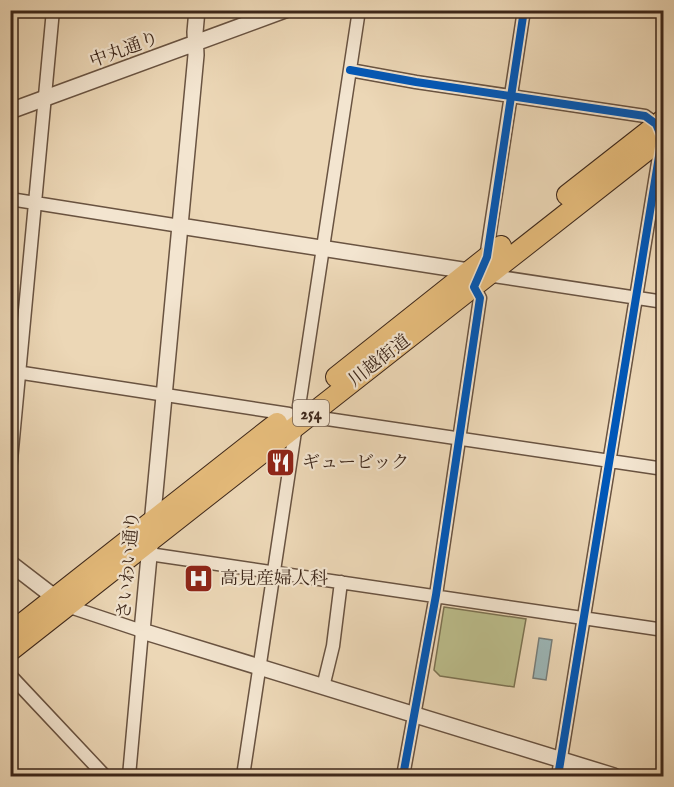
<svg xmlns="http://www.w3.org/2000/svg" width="674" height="787" font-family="'IM FELL English','Noto Serif JP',serif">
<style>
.green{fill:#bbbd8b;stroke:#7c7252;stroke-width:1.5}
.water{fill:#9cb7b8;stroke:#767d79;stroke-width:1.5}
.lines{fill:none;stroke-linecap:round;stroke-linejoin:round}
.minor-casing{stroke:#695341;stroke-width:15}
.tertiary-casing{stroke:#695341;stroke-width:18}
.trunk-casing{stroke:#3d271a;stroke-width:22}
.minor{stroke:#f3e5d0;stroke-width:12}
.tertiary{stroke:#f3e5d0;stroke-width:15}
.trunk{stroke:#e6bc7b;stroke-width:20}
.cycleway-casing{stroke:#f3e5d0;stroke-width:11}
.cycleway{stroke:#0057b8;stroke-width:8}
.labels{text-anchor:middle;stroke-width:4.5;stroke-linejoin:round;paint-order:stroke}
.shield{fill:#f3e5d0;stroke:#746051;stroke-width:1.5}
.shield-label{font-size:16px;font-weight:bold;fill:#3d271a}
.street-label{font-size:18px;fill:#3d271a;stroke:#f3e5d0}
.poi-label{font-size:18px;fill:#3d271a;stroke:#f3e5d0;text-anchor:start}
</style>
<rect width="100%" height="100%" fill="#ecd7b6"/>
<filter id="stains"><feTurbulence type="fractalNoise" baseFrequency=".00333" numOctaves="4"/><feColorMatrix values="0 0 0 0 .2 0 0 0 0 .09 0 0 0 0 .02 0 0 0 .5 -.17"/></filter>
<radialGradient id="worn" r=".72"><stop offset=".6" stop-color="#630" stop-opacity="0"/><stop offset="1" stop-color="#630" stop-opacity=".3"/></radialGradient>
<path class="green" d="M444 607 526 619 514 687 440 676 434 670Z"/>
<path class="water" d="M539 638 552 640 546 680 533 678Z"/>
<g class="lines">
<defs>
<path id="minor" d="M350 70 416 82 645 116 656 124 662 138 558 776
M10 199 180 226
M486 258 524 10
M487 275 664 302
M10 371 289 414 296 425 243 776
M299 406 359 10
M307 416 664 469
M10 471 53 10
M149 554 664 630
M67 606 142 631 129 776
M10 675 105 776
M323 687 333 646 341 582
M403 776 436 595 480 298 474 287 476 283"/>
<path id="tertiary" d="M197 10 195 32 196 55 142 631 614 776
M10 111 285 10
M180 226 475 272
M10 563 62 603"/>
<path id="trunk" d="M567 195 664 119
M336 377 501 246
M10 633 277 423
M10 651 664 137"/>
</defs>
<use href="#minor" class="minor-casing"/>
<use href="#tertiary" class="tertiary-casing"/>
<use href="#trunk" class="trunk-casing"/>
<use href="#minor" class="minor"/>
<use href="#tertiary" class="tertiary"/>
<use href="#trunk" class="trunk"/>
<defs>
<path id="cycleway" d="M350 70 416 82 645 116 656 124 662 138 558 776
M403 776 436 595 480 298 474 287 487 257 524 10"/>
</defs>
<use href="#cycleway" class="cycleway-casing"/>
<use href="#cycleway" class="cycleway"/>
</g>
<defs>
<symbol id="restaurant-square" viewBox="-11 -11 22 22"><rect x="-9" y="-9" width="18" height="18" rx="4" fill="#8f2418" stroke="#f3e5d0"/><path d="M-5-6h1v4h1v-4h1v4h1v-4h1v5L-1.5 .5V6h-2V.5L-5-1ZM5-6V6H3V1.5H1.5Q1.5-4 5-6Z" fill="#fff"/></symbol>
<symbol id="hospital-square" viewBox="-11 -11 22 22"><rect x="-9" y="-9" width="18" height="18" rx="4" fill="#8f2418" stroke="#f3e5d0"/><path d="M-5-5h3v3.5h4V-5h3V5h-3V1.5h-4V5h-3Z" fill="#fff"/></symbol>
</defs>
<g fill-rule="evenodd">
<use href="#restaurant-square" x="264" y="446" width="33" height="33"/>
<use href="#hospital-square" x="182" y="562" width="33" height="33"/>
</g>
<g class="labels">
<rect class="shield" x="293" y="400" width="36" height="26" rx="4.5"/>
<g class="shield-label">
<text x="311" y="419">254</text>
</g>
<g class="street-label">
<text transform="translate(124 49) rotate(-20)" y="6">中丸通り</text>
<text transform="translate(379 360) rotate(-38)" y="6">川越街道</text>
<text transform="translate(128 565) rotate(-85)" y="6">さいわい通り</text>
</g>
<g class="poi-label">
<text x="302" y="468">ギュービック</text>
<text x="220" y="584">高見産婦人科</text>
</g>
</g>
<rect width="674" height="787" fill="none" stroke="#ecd7b6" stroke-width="36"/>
<rect x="12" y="12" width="650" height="763" fill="none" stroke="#3d271a" stroke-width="3"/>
<rect x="18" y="18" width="638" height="751" fill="none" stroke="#3d271a" stroke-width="1.5"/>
<rect width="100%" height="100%" filter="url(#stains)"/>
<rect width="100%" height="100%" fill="url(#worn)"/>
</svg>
